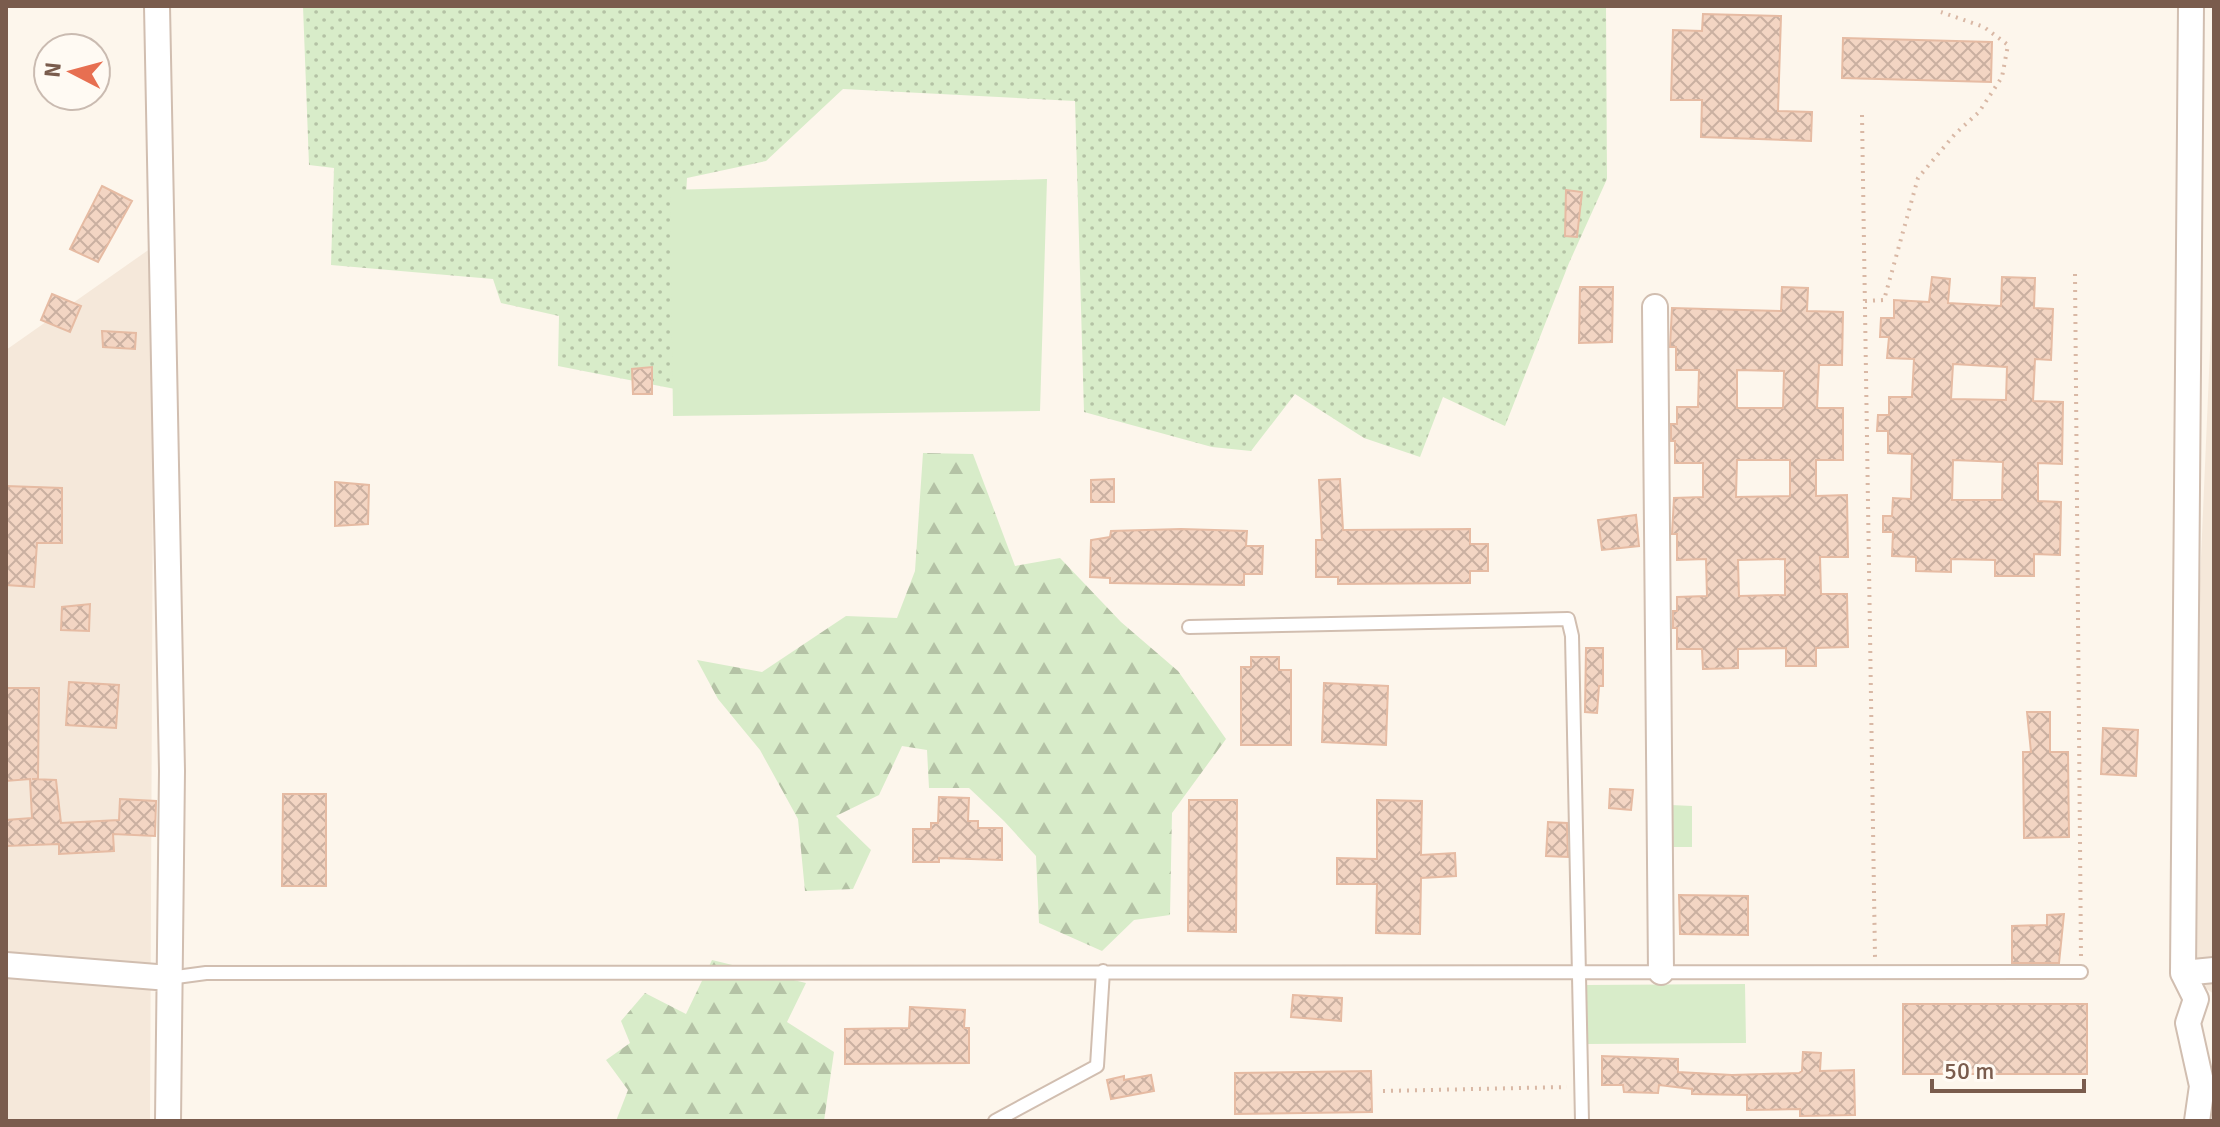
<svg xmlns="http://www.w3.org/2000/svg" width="2220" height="1127" font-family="Signika,sans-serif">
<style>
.residential{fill:#f5e8da}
.grass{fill:url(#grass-dots)}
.forest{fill:url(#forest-firs)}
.pitch{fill:#d8ecc9}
.building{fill:url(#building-cross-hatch);stroke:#e6bba3;stroke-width:2;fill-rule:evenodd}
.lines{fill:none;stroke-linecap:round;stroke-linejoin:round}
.service-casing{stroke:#d1beb0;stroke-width:16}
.minor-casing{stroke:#d1beb0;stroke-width:28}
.path{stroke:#d9b8a5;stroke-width:4;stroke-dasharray:2 6;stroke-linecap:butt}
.service{stroke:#fff;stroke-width:12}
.minor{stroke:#fff;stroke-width:24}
</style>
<defs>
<pattern id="grass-dots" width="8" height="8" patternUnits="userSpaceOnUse" patternTransform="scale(2)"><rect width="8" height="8" fill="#d8ecc9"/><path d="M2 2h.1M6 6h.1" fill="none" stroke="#b4c2a5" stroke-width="1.8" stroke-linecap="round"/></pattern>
<pattern id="forest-firs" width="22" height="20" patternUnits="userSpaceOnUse" patternTransform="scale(2)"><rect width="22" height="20" fill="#d8ecc9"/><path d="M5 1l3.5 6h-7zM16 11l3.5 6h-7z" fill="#b4c2a5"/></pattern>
<pattern id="building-cross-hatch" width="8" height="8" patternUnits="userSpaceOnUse" patternTransform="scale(2)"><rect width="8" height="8" fill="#f3d5c3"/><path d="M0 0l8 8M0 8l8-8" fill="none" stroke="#cab0a1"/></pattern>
</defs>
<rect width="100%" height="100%" fill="#fdf6ec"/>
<path class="residential" d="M154 246 150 1121H6V350Z
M2214 258V994L2183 973Z"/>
<path class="grass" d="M303 6H1606L1607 179 1569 263 1505 426 1443 397 1420 457 1364 438 1295 394 1251 451 1212 447 1084 412 1075 101 843 89 766 161 687 178 675 389 558 366 559 316 501 303 493 279 331 265 334 168 309 165Z"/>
<path class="forest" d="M923 453 973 454 1015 566 1060 558 1121 622 1178 671 1226 739 1172 813 1170 915 1134 920 1102 951 1039 923 1036 856 1004 821 969 788H929L927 750 902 746 879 795 836 816 871 850 853 889 805 891 798 819 760 750 718 699 697 660 762 672 846 616 897 618 915 571Z
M712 960 806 983 787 1022 834 1052 824 1121H616L628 1090 606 1060 630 1043 621 1021 645 993 686 1014Z"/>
<path class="pitch" d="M1047 179 1040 411 673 416 670 190Z
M1671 805 1692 806V847H1670Z
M1745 984 1746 1043 1586 1044V985Z"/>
<path class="building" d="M1703 14 1781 16 1778 111 1812 112 1811 141 1701 137 1702 100H1671L1673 30 1702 31Z
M1843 38 1992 42 1991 82 1842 78Z
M102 186 132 201 98 262 70 249Z
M1566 190 1582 192 1577 237 1565 236Z
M1932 277 1950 279 1948 303 2001 306 2002 277 2035 278 2034 308 2053 309 2051 360 2035 359 2033 401 2063 402 2062 464 2038 463V501L2061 502 2060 555 2034 554V576H1995V560L1951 559V572L1916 571V557L1892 556 1893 532H1883V516H1892L1893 498 1911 499 1912 454 1888 453V431H1877L1878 415H1889V397H1912L1914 359 1887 358 1889 337H1880L1881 318H1894V300L1929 302ZM1953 364 2007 367 2006 400 1951 399ZM1953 460 2003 462 2002 500H1952Z
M1580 287H1613L1612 342 1579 343Z
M1782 287 1808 288 1807 311 1843 312 1842 365H1819L1817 408H1843V460H1816V496L1847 495 1848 557H1820L1821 594H1847L1848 647 1816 648V666H1786V648L1738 649V668L1703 669 1702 649H1677V628H1673V611H1677V597L1707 596 1706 559 1677 560V534H1672L1674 498 1703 497V463H1675V441H1671V424H1677V407H1698L1699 370H1676V347H1670L1672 308 1781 311ZM1737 370 1784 371 1783 408H1737ZM1737 460H1790V496L1736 497ZM1785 559V595L1739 596 1738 560Z
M52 294 81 306 70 332 41 320Z
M102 331 136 333 135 349 103 347Z
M652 367V394H633L632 369Z
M1114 479V502H1091V480Z
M1340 479 1343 530 1470 529V544H1488V571H1470V583L1338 584V577H1316V540H1322L1319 480Z
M335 482 369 485 368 524 335 526Z
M6 486 62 488V543H37L34 587 6 585Z
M1636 515 1639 546 1602 550 1598 520Z
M1181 529 1247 531 1246 546H1263L1262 574H1244V585L1110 583V578L1090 577 1091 540 1110 537 1111 531Z
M90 604 89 631 61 630 62 607Z
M1586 648H1603V686H1599L1597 713 1585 712Z
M1251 657H1279V670H1291V745H1241V667H1251Z
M69 682 119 685 116 728 66 725Z
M1324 683 1388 686 1386 745 1322 742Z
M6 688H39L38 779H32L56 780 61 823 119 820 120 799 156 801 155 836 113 834 114 851 59 854V844L6 846V820L32 818 30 779 6 781Z
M2027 712H2050V752H2068L2069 837 2024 838 2023 752H2031Z
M2103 728 2138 730 2136 776 2101 774Z
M1610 789 1633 790 1631 810 1609 808Z
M283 794H326V886H282Z
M939 797 969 798 968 821H978V828H1002V860L939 858V862H913V829H931V823H938Z
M1189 800H1237L1236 932 1188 931Z
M1377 800 1422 801 1421 855 1455 853 1456 876 1421 878 1420 934 1376 933 1377 884H1337V858L1377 859Z
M1548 822 1567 823 1568 857 1546 856Z
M1679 895 1748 896V935L1680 934Z
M2064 914 2059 963H2012V926L2047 925V915Z
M1293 995 1342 998 1341 1021 1291 1017Z
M1903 1004H2087V1074H1903Z
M910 1007 965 1010 964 1028H969V1063L845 1064V1029L909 1028Z
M1803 1052 1821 1053 1820 1071 1854 1070 1855 1115 1800 1116V1109L1747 1110V1095L1692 1094V1089L1659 1085 1658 1093 1624 1092 1623 1085H1602V1056L1678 1059V1072L1732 1075 1799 1073 1802 1071Z
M1371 1071 1372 1112 1235 1114V1073Z
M1151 1075 1154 1091 1111 1099 1107 1080 1124 1076V1080Z"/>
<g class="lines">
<defs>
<path id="service" d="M1189 627 1568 619 1572 636 1582 1121
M169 978 206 973 2081 972
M995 1121 1097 1066 1103 971"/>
<path id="minor" d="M157 6 172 771 168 1121
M1655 307 1661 972
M6 965 169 978
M2183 973 2191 6
M2197 1121 2202 1086 2188 1023 2196 999 2183 973 2214 970"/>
</defs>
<use href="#service" class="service-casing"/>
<use href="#minor" class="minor-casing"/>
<path class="path" d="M1862 115 1875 957
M2075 274 2081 958
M1865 301 1884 300 1918 178 1955 134 1979 112 2002 77 2008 45 1984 27 1941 12
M1383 1091 1567 1087"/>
<use href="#service" class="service"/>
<use href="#minor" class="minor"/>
</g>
<rect width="2220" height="1127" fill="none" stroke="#7a5c4d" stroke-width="16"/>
<g transform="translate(72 72) rotate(276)"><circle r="38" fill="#fffaf3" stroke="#cabbb1" stroke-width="2"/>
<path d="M0-6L14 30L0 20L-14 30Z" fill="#e76f51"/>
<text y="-12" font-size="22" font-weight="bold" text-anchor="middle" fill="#7a5c4d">N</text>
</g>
<path d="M1932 1079v12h152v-12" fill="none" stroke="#7a5c4d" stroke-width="4"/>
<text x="1944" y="1079" font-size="24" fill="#7a5c4d" stroke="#fffaf3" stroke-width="6" paint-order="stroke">50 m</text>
</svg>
